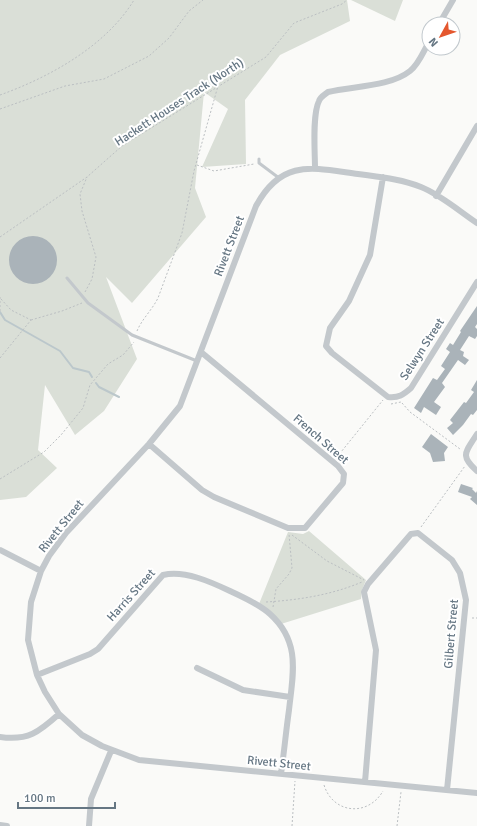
<svg xmlns="http://www.w3.org/2000/svg" width="477" height="826" font-family="Signika,sans-serif">
<style>
.green{fill:#dadfd7}
.lines{fill:none;stroke-linecap:round;stroke-linejoin:round}
.stream{stroke:#bbc7cb;stroke-width:2}
.building{fill:#aab3b9}
.path{stroke:#bbbfc2;stroke-width:1;stroke-dasharray:2 2;stroke-linecap:butt}
.service{stroke:#c3c8cc;stroke-width:3}
.minor{stroke:#c3c8cc;stroke-width:6}
.labels{text-anchor:middle;stroke-width:4;stroke-linejoin:round;paint-order:stroke}
.street-label{font-size:12px;fill:#657683;stroke:#fff}
</style>
<rect width="100%" height="100%" fill="#fafaf8"/>
<path class="green" d="M0 0H347L350 21 280 55 245 100 246 164 202 167 228 109 204 92 195 188 206 217 132 303 106 277 137 359 104 411 75 435 45 385 38 450 57 468 26 497 0 500Z
M351 0H403L395 21Z
M309 531 366 580 362 590 361 599 281 624 259 604 288 532 303 534Z"/>
<g class="lines">
<path class="stream" d="M0 312 5 320 60 351 73 368 89 372 92 377
M96 383 99 387 119 397"/>
</g>
<path class="building" d="M9 260a24 24 0 1 1 48 0a24 24 0 1 1-48 0Z
M477 306V324L475 327 477 329V336L475 339 469 336 460 350 464 352 463 356 469 360 465 365 458 360 442 383 445 387 434 402 441 407 436 415 424 407 421 413 414 408 433 378 437 380 445 369 441 366 450 352 446 349 450 343 453 345 461 332 460 331Z
M477 380V410L473 415 471 414 463 425 453 435 447 428 453 423 450 420 464 402 466 403 474 392 471 390Z
M431 434 448 447 444 453 445 461 433 462 430 453 422 447Z
M461 484 473 488 472 489 476 493 477 491V505L470 499 472 497 458 492Z"/>
<g class="lines">
<path class="path" d="M0 95C50 77 106 46 134 0
M0 109 65 86 104 79 149 56 169 38 189 11 203 0
M197 165 214 171 254 164
M0 237 87 177 122 146 266 57 294 23 342 4 347 0
M85 292 92 279 96 257 82 211 80 194 87 177
M0 297V311
M1 299 11 310 31 320
M31 320 62 311 82 303
M137 331C142 319 152 310 158 298L182 233 194 171 218 86
M0 358 31 320
M402 403 410 412 460 449
M391 404 401 402
M337 457 383 400
M0 479 44 452 61 435 83 408 90 385 108 364 123 355 134 342
M421 527 465 466
M292 535 327 561 364 580
M266 602C299 600 331 595 362 582
M273 607 276 589 289 574 292 568 289 534
M472 618H477
M324 785C333 814 368 817 383 791
M292 826 295 781
M397 826 401 792"/>
<path class="service" d="M259 159V163L279 178
M67 278 88 303 132 335 197 361"/>
<path class="minor" d="M439 24 453 0
M315 168C315 152 312 115 319 101 320 97 324 95 328 92 352 86 390 87 410 71 419 64 423 52 429 42
M383 177 370 255 349 301 330 328 326 346 332 353 388 397C399 398 403 395 411 388L477 282
M436 196 477 126
M477 223C459 211 441 195 421 187 401 179 379 177 358 174 313 168 282 158 256 206L180 406 149 444 66 533 49 556 41 571 31 602 28 640 37 675 45 692 59 714 82 735 102 746 139 760 477 793
M477 434C466 452 459 455 477 471
M149 444 202 490 214 497 288 528H305L343 483 344 474 338 466 201 352
M0 550 41 571
M197 668 243 690 290 697
M37 675 90 654 98 649 163 575C185 570 211 582 230 591 243 597 259 604 270 614 301 642 293 673 289 710 286 731 284 753 281 774
M0 737C28 741 39 732 59 714
M365 782 376 650 364 592 368 584 411 534 418 533 452 560 460 573 466 600 447 790
M0 825 7 826
M89 826 91 799 111 751"/>
</g>
<g class="labels">
<g class="street-label">
<text transform="translate(179 102) rotate(-33)" y="4">Hackett Houses Track (North)</text>
<text transform="translate(229 246) rotate(-69)" y="4">Rivett Street</text>
<text transform="translate(422 349) rotate(-57)" y="4">Selwyn Street</text>
<text transform="translate(321 439) rotate(41)" y="4">French Street</text>
<text transform="translate(61 526) rotate(-51)" y="4">Rivett Street</text>
<text transform="translate(131 595) rotate(-48)" y="4">Harris Street</text>
<text transform="translate(451 634) rotate(-85)" y="4">Gilbert Street</text>
<text transform="translate(279 763) rotate(6)" y="4">Rivett Street</text>
</g>
</g>
<g transform="translate(441 36) rotate(230)"><circle r="19" fill="#ffffff" stroke="#c1c8cd"/>
<path d="M0-3L7 15L0 10L-7 15Z" fill="#e4572e"/>
<text y="-6" font-size="11" font-weight="bold" text-anchor="middle" fill="#657683">N</text>
</g>
<path d="M18 802v6h97v-6" fill="none" stroke="#657683" stroke-width="2"/>
<text x="24" y="802" font-size="12" fill="#657683" stroke="#ffffff" stroke-width="3" paint-order="stroke">100 m</text>
</svg>
